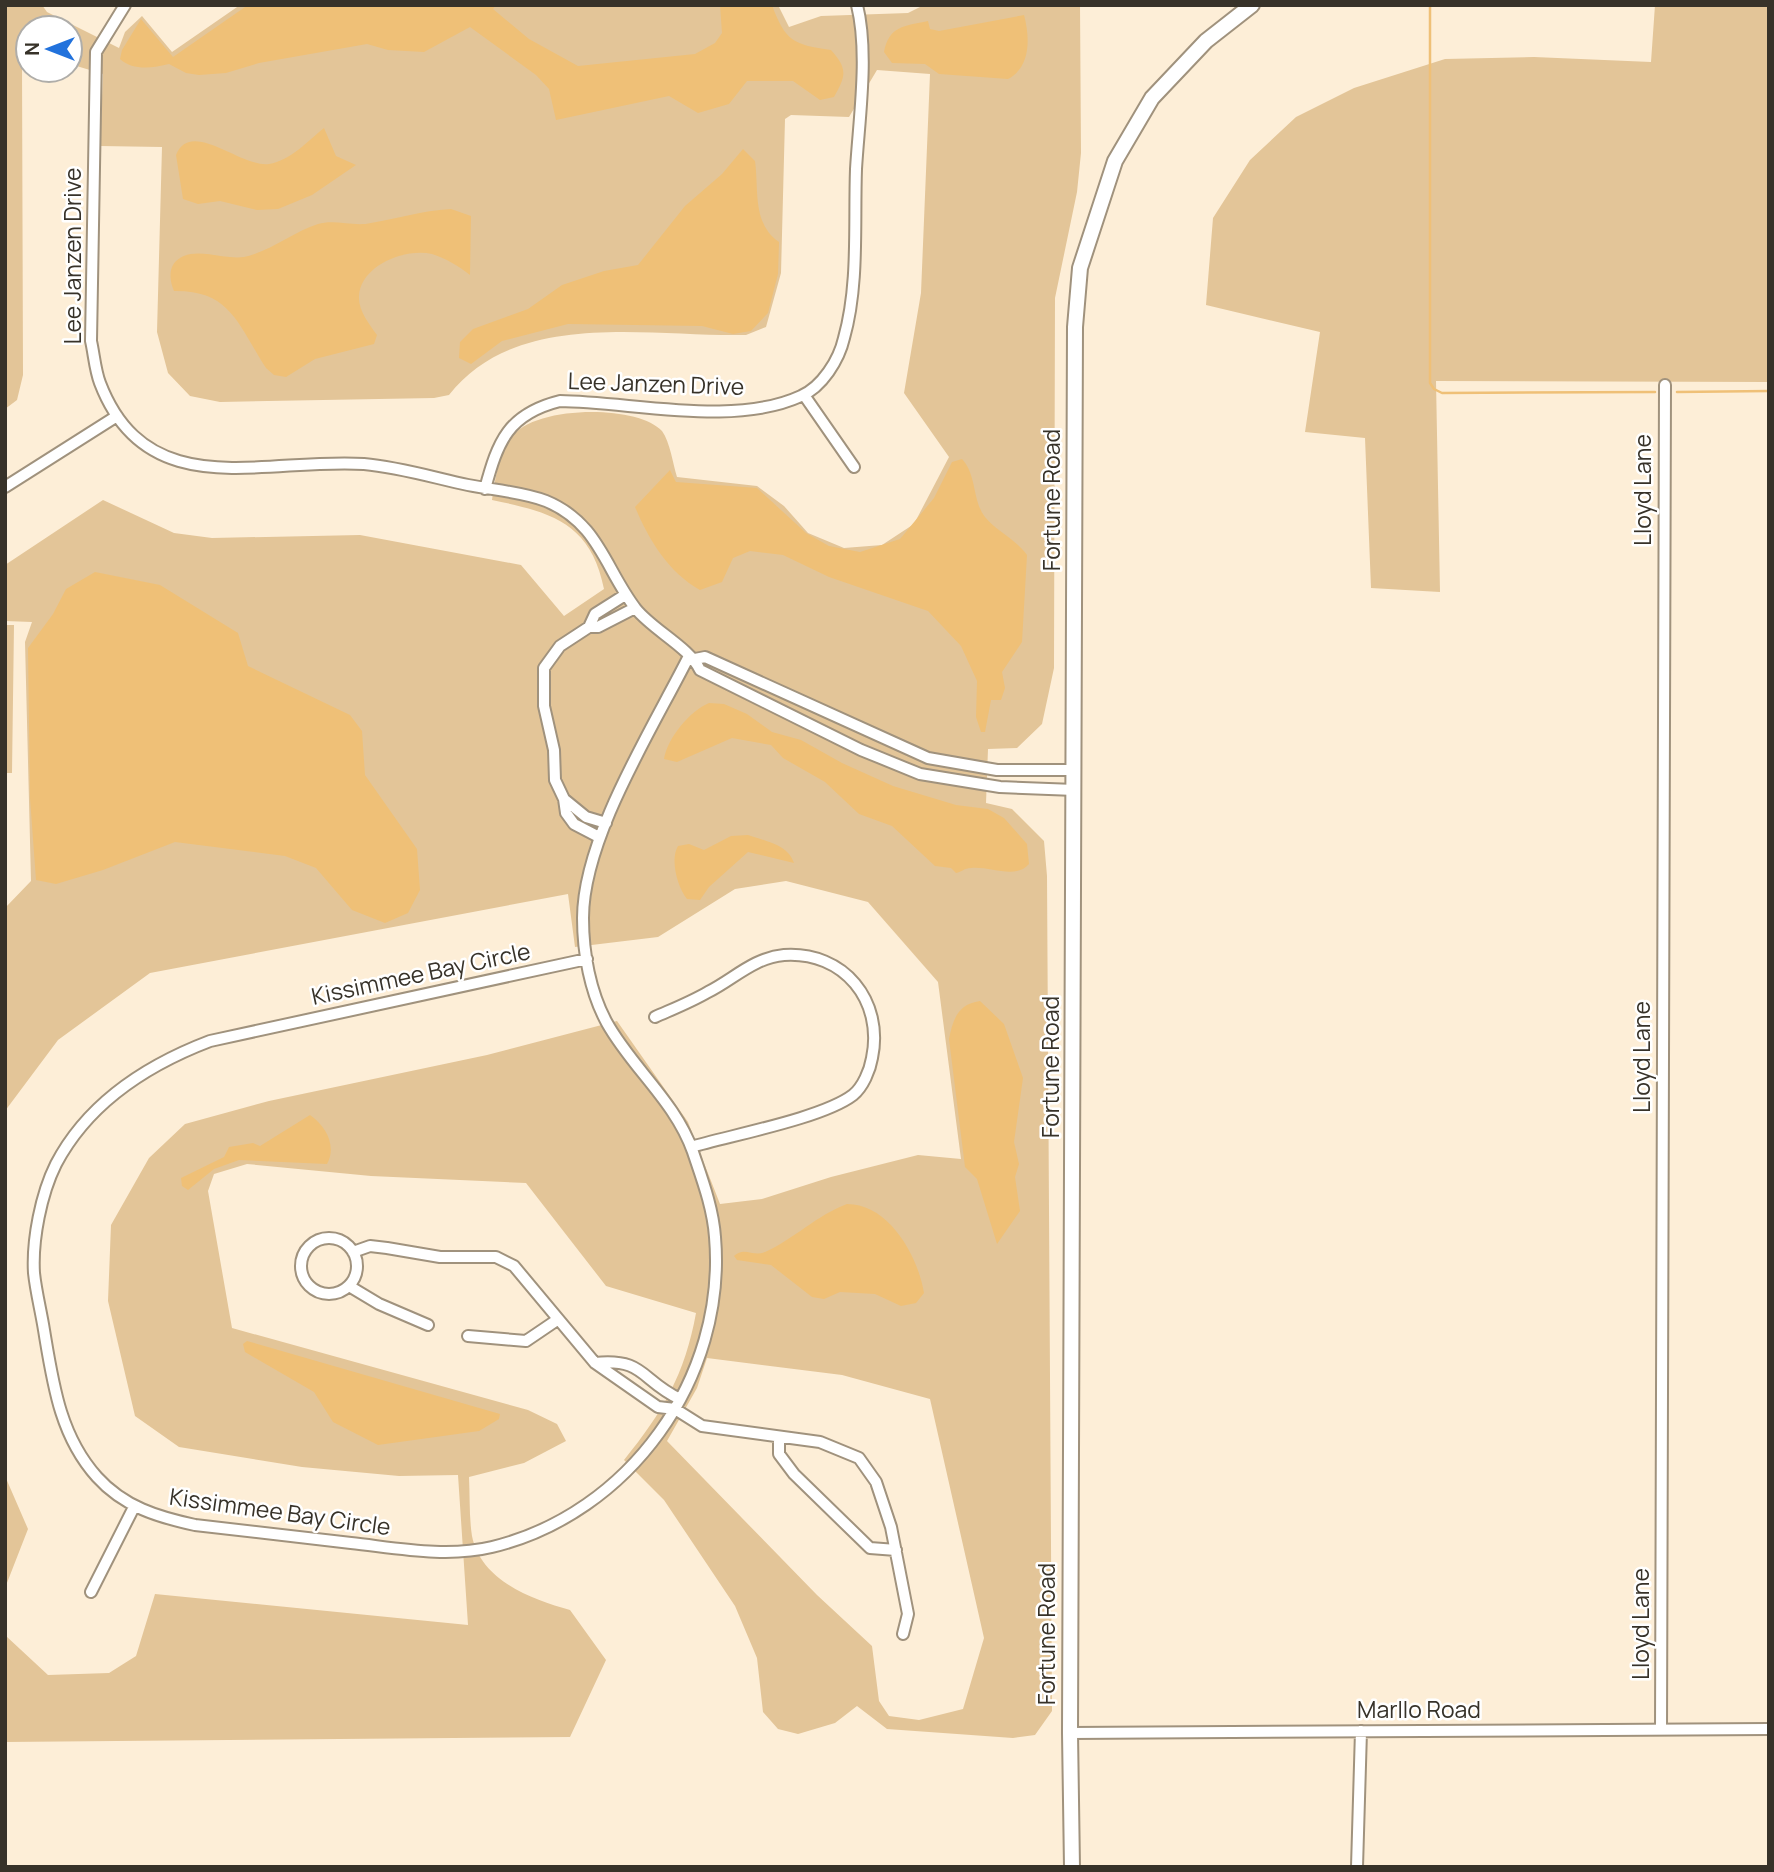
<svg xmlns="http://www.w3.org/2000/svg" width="1774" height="1872" font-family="Manrope,sans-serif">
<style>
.green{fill:#e3c598;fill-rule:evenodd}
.water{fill:#efc077}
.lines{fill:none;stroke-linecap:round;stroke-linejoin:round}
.stream{stroke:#efc077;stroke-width:2.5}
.street-casing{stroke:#a0927d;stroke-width:14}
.secondary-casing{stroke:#a0927d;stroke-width:18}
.street{stroke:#fff;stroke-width:10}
.secondary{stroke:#fff;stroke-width:14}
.labels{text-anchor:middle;stroke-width:5;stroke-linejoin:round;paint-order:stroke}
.street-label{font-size:23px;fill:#373229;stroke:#fff}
</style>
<rect width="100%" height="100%" fill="#fdeed7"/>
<path class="green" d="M5 5H42L47 12 119 48 125 32 142 16 172 52 240 5H778L789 27 821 16 908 13 924 5H1080L1081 153 1077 192 1055 298 1054 668 1042 724 1017 748 988 749 986 803 1012 809 1044 841 1047 876 1052 1711 1035 1735 1013 1738 887 1729 857 1706 835 1723 798 1734 778 1729 763 1712 757 1658 735 1606 664 1500 624 1460C663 1412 685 1374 696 1313L606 1286 526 1183 371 1176 247 1164 214 1174 208 1191 232 1328 528 1410 557 1424 566 1441 524 1463 469 1477C470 1496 469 1517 472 1536 481 1581 532 1599 570 1610L606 1660 570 1737 5 1742V1593L6 1636 48 1675 109 1673 136 1656 155 1594 468 1625 458 1475 399 1476 302 1467 179 1447 135 1416 108 1301 111 1225 149 1158 185 1124 269 1101 487 1055 617 1021 688 1122 720 1204 762 1199 831 1177 918 1155 961 1159 938 982 868 902 786 881 735 889 658 937 575 947 568 894 150 973 58 1040 5 1111V908L31 881 25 642 32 622 5 621V565L103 500 174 533 212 538 360 535 521 565 564 616 604 589C591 523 551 512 492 500 495 478 499 456 511 438 532 405 638 404 662 431 670 442 673 464 677 477L757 486 784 506 808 533 844 548 882 545 914 524 949 457 904 393 921 293 930 74 877 70 849 117 791 115 785 119 781 273 766 327 746 335C649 337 517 308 449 395L434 398 220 402 190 396 168 373 157 332 162 147 100 146 103 74 70 64V28H28V64H22L23 375 17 400 5 409ZM707 1358 842 1375 930 1399 984 1638 963 1709 919 1720 889 1716 879 1701 872 1646 817 1595 667 1441 697 1388Z
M1655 5H1769V382L1436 381 1440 592 1371 588 1365 438 1305 432 1320 332 1206 305 1213 218 1250 160 1296 117 1354 88 1445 59 1534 57 1651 62Z
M5 625H14L12 773H5Z
M5 1476 28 1529 5 1588Z"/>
<path class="water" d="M248 5H496L493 9 529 39 578 66 695 54 715 43 722 33 720 5H772C785 41 794 45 831 50 848 69 846 76 834 97L820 100 793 81H747L729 104 698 113 669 96 556 120 549 89 536 75 470 27 424 52 388 50 367 44 259 63 226 73 199 75 186 73 169 64C153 68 133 71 120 59L122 50 141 19 173 57Z
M1024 15C1030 37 1031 67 1008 79L939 74 925 64 892 63 884 52C889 26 904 26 928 21L930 29 939 31Z
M324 128 336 156 356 165 312 195 278 209 257 210 220 201 198 204 183 199 176 155C191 118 241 168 269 164 290 161 309 140 324 128Z
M743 149 755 161C759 190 752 223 779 242L778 274 768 313 751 331 733 334 702 326 568 324 502 341 471 364 459 358 460 342 473 329 528 309 562 285 604 271 638 265 685 206 722 174Z
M451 209 471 216 470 275C459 266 445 258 432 254 405 248 361 265 359 296 358 310 369 324 377 335L374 344 315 359 286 377 274 375 266 368C238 325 231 290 174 291 169 280 168 265 180 258 197 247 224 260 244 257 269 252 293 232 318 224 335 219 354 227 371 223 400 218 420 211 451 209Z
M962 459C977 475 972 500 985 517 997 532 1016 539 1027 555L1022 642 1002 672 1005 688 1001 700H991L985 732H981L976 717 977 681 961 646 928 611 829 577 783 555 750 551 733 558 722 582 700 590C668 572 649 540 635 507L670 470 676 482 757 488 806 533 829 546 860 552 900 539 934 498 952 462Z
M95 572 160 585 238 633 248 666 350 715 362 731 365 775 417 849 420 890 408 913 385 923 352 910 316 868 285 856 175 842 103 870 56 884 36 880 30 798 28 648 53 614 66 589Z
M709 703 724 704 747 714 772 732 801 740 842 763 893 786 956 805 988 809 1004 818 1027 844 1029 864C1015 880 991 866 971 868 964 868 962 872 956 873L951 868 935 866 892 826 859 814 825 782 783 758 771 745 732 738 677 762 664 759C668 737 690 711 709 703Z
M748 835C764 841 788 844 794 863L748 852 709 887 700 900 687 899C677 887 670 859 678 846L689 844 704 850 731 836Z
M980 1001 1004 1024 1023 1078 1014 1142 1019 1164 1015 1177 1020 1211 997 1244 977 1179 965 1167 949 1039C953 1019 958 1004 980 1001Z
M310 1115C326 1126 337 1146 327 1164L239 1160 214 1169 188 1190 182 1186 181 1178 224 1157 229 1147 253 1143 260 1146Z
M847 1204C889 1204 918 1256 924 1293L916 1303 901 1306 875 1294 840 1292 824 1299 812 1297 771 1265 737 1260 734 1256C744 1246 753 1257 765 1252 794 1239 817 1215 847 1204Z
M247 1341 500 1414 499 1419 479 1431 378 1445 333 1422 314 1392 245 1352 243 1344Z"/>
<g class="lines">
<path class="stream" d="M1430 5V383L1434 389 1442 393 1655 392
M1677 392 1769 391"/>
<defs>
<path id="street" d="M125 5 96 52 91 341C94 354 95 370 100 383 147 506 266 457 364 464 399 467 435 478 468 485 493 490 523 492 546 501 599 523 605 569 636 609 653 630 690 648 700 670L861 750 920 774 1000 787 1075 790
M804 395 854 467
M5 487 117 416
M485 489C498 441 508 414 560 401 633 402 734 427 801 396 822 387 839 360 844 338 859 285 854 224 856 169 859 119 869 53 857 5
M589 627 595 614 625 595
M695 659 705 657 928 758 997 770H1075
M564 799 586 817 606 823
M599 837 574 824 566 813 564 799 555 780 554 750 544 706V668L560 646 589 627H598L635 608
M587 959 210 1041C147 1065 88 1103 56 1164 41 1194 32 1240 34 1273 36 1292 41 1311 44 1330 53 1384 60 1436 97 1477 124 1507 158 1517 195 1525 247 1531 299 1537 351 1543 397 1548 446 1558 492 1547 629 1514 727 1378 715 1237 713 1208 702 1179 693 1152 675 1101 632 1068 607 1023 590 992 583 953 583 918 583 838 653 728 689 656
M655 1017C673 1009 691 1002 708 992 734 979 753 958 784 955 844 951 884 1001 872 1058 870 1070 863 1087 853 1095 823 1118 732 1135 691 1147
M301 1266a28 28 0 1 1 56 0a28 28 0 1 1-56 0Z
M353 1252 370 1246 387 1248 440 1257H496L514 1266 595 1363 658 1407 675 1409 702 1426 820 1442 859 1458 876 1482 891 1527 908 1614 903 1634
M349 1286 379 1304 428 1325
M468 1336 526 1341 557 1320
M595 1363C645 1358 640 1380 680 1399
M779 1437V1454L794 1474 870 1548 896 1550
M91 1592 134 1507
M1661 1729 1665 385
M1070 1733 1769 1729
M1357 1867 1361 1731"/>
<path id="secondary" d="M1072 1867 1070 1733 1075 327 1080 268 1115 161 1152 98 1206 41 1252 5"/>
</defs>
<use href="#street" class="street-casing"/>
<use href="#secondary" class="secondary-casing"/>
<use href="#street" class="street"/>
<use href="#secondary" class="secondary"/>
</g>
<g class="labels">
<g class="street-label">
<text transform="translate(73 256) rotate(-90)" y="8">Lee Janzen Drive</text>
<text transform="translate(656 384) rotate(2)" y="8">Lee Janzen Drive</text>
<text transform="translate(1643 490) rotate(-90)" y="8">Lloyd Lane</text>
<text transform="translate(1052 500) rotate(-90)" y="8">Fortune Road</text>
<text transform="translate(421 974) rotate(-12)" y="8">Kissimmee Bay Circle</text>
<text transform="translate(1642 1057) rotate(-90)" y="8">Lloyd Lane</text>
<text transform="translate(1051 1067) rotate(-90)" y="8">Fortune Road</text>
<text transform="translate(280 1512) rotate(8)" y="8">Kissimmee Bay Circle</text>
<text transform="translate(1641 1624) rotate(-90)" y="8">Lloyd Lane</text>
<text transform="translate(1047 1634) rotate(-90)" y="8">Fortune Road</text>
<text x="1419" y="1718">Marllo Road</text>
</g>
</g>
<rect width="1774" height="1872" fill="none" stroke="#373229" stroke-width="14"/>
<g transform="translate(49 49) rotate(270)"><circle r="33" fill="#ffffff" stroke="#afada9" stroke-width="2"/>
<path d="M0-5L12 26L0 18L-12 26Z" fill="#2272dc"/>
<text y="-10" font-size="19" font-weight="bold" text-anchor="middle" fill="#373229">N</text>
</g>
</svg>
